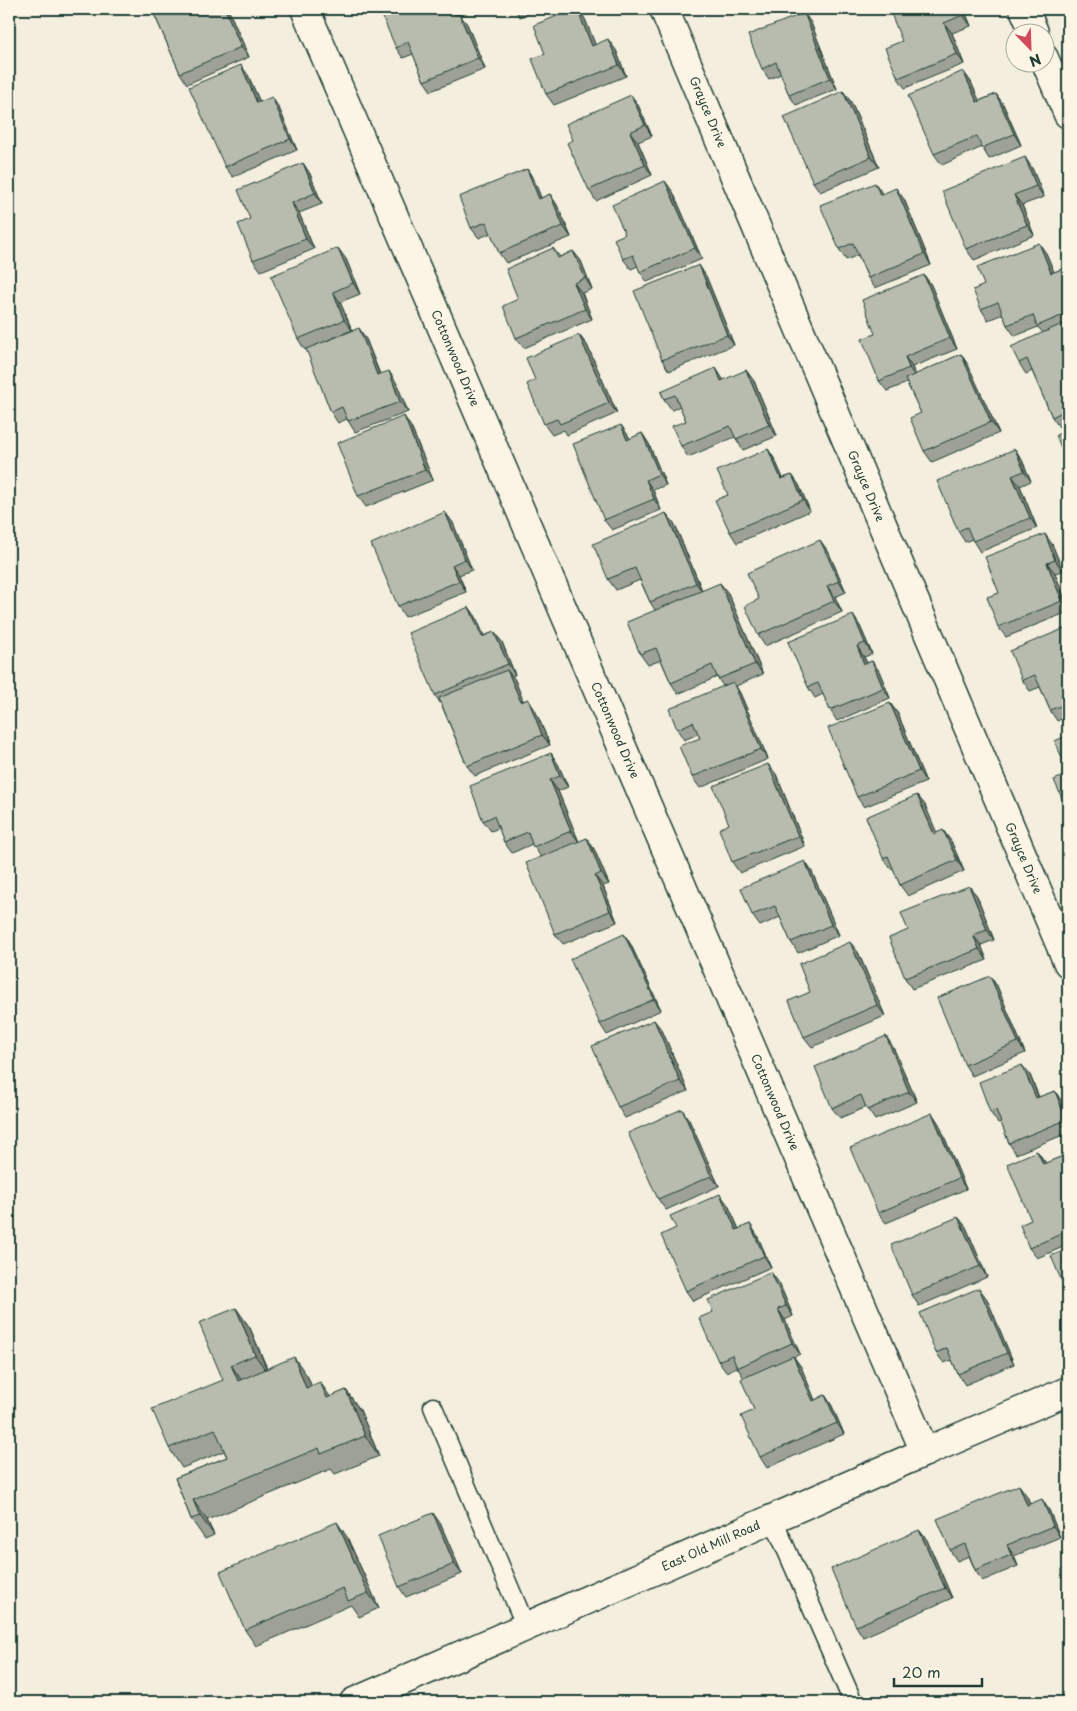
<svg xmlns="http://www.w3.org/2000/svg" width="1077" height="1711" font-family="'Playpen Sans',sans-serif">
<style>
.lines{fill:none;stroke-linecap:round;stroke-linejoin:round}
.service-casing{stroke:#1f3d34;stroke-width:21}
.minor-casing{stroke:#1f3d34;stroke-width:31}
.tertiary-casing{stroke:#1f3d34;stroke-width:31}
.service{stroke:#fcf5e5;stroke-width:18}
.minor{stroke:#fcf5e5;stroke-width:28}
.tertiary{stroke:#fcf5e5;stroke-width:28}
.wall{fill:#9ea296;stroke:#1f3d34}
.shaded-wall{fill:#81847a;stroke:#1f3d34}
.building{fill:#b8bcae;stroke:#1f3d34}
.labels{text-anchor:middle;stroke-width:4;stroke-linejoin:round;paint-order:stroke}
.street-label{font-size:12px;fill:#1f3d34;stroke:#fcf5e5}
</style>
<rect width="100%" height="100%" fill="#f3eede"/>
<filter id="ink" filterUnits="userSpaceOnUse"><feTurbulence type="fractalNoise" baseFrequency=".02" numOctaves="2"/><feDisplacementMap in="SourceGraphic" scale="10" xChannelSelector="R" yChannelSelector="G"/><feConvolveMatrix kernelMatrix="1 2 1 2 8 2 1 2 1" color-interpolation-filters="sRGB"/></filter>
<g filter="url(#ink)">
<g class="lines">
<defs>
<path id="service" d="M433 1407 526 1627
M773 1519 853 1702"/>
<g id="minor">
<path id="s1" d="M305 9 925 1452 354 1702"/>
<path id="s2" d="M664 9 1068 963"/>
<path d="M1024 9 1034 32"/>
<path d="M1044 58 1068 114"/>
</g>
<path id="tertiary" d="M925 1452 1068 1391"/>
</defs>
<use href="#service" class="service-casing"/>
<use href="#minor" class="minor-casing"/>
<use href="#tertiary" class="tertiary-casing"/>
<use href="#service" class="service"/>
<use href="#minor" class="minor"/>
<use href="#tertiary" class="tertiary"/>
</g>
<path class="wall" d="M152 9H228L249 57 187 84 180 73Z
M456 9 458 14H459L467 24 485 69 431 91 424 81 413 54 403 58 396 48Z
M514 9H539L520 17Z
M578 9 585 19 595 45 616 50 626 76 554 105 546 94 545 54Z
M763 9H786L768 16Z
M964 9 971 26 952 33 964 64 905 88 898 78 902 41Z
M804 13 811 23 837 89 796 105 789 95 781 74 769 79 762 69Z
M963 71 971 82 979 101 996 94 1003 104 1021 145 989 159 982 147 942 165 934 154Z
M248 75 260 102 279 108 297 150 233 177 225 167Z
M843 91 851 102 879 167 820 192 813 182Z
M631 95 638 105 652 136 638 142 652 175 596 201 589 190 573 140Z
M303 163 310 174 322 204 299 213 314 249 261 271 253 260 250 219Z
M1032 168 1044 197 1022 205 1034 235 974 260 966 249Z
M527 169 534 180 541 198 550 194 557 205 571 237 506 263 499 253 491 233 479 238 471 228Z
M673 192 702 259 647 282 640 272 638 266 631 269 623 259 625 234Z
M882 194 904 199 931 265 875 288 868 278 858 255 846 260 839 249Z
M553 248 560 257 573 251 581 261 592 289 582 293 592 319 524 348 516 338 518 299Z
M1046 253 1054 272 1068 267V327L1065 328 1068 333V423L1059 427 1052 417 1032 371 1026 374 1019 363 1043 333 1038 327 1015 336 1007 325 1003 314 988 320 981 309 984 285Z
M346 259 360 294 340 302 352 330 328 340 366 339 380 374 396 382 408 412 355 432 347 419 338 423 331 412 307 349 305 350 298 339Z
M924 275 931 285 957 349 912 367 915 375 961 354 968 365 999 433 932 462 924 451 921 413 907 383 887 391 879 381 875 334Z
M706 276 734 345 669 371 662 360Z
M579 335 587 345 617 413 567 435 564 430 552 435 544 424 535 380Z
M724 380 754 381 777 436 743 450 735 437 688 457 681 446 686 421 680 406 672 410 664 399 661 392Z
M411 427 433 480 366 507 358 496Z
M642 433 649 444 666 485 653 490 661 510 612 530 604 520 628 435 630 439Z
M768 449 775 460 783 478 792 475 799 485 810 511 737 543 730 532 728 495Z
M1015 449 1022 460 1031 481 1020 486 1037 528 980 552 972 539 965 542 958 531Z
M445 512 453 523 472 570 459 575 466 592 405 617 398 606Z
M666 513 674 523 702 590 728 593 763 674 736 686 740 693 768 759 700 788 692 777 700 738 698 734 684 740 677 729 723 686 717 677 678 694 671 683 661 660 648 665 640 654 655 610 650 602 640 580 616 590 608 579Z
M1052 544 1063 571 1055 573 1068 608V612L1006 637 998 627 999 593Z
M828 551 846 592 835 597 842 612 765 646 758 635 759 599Z
M469 607 476 617 484 636 494 632 502 642 515 675 512 676 515 680 523 701 528 699 535 710 550 745 475 776 467 766 442 706 435 695Z
M860 626 872 654 864 657 867 663 872 661 879 671 890 698 837 721 830 710 823 694 815 698 808 687Z
M1068 627V716L1057 721 1050 710 1040 687 1030 691 1022 680Z
M890 703 898 714 926 782 864 807 857 797Z
M558 764 568 787 558 791 579 842 587 838 594 849 609 884 603 886 617 922 563 944 555 934 541 857 532 844 512 853 504 842 499 828 491 831 483 821Z
M776 774 805 846 740 873 732 862 729 824Z
M917 795 925 805 936 833 951 841 964 871 908 896 900 885 893 868 891 869 883 858Z
M805 861 812 872 839 935 798 953 791 942 780 917 760 926 752 915Z
M969 886 977 896 994 940 981 945 987 960 912 989 905 978 908 930Z
M624 934 631 945 661 1010 607 1035 600 1024Z
M858 952 885 1016 812 1047 804 1037Z
M990 976 997 986 1025 1053 972 1076 965 1065Z
M662 1030 688 1091 625 1118 618 1107Z
M893 1047 917 1102 875 1120 866 1107 840 1118 832 1108Z
M1030 1075 1039 1097 1055 1091 1062 1102 1068 1117V1133L1016 1154 1009 1143 1001 1122 998 1123 990 1112Z
M932 1113 939 1124 966 1189 886 1223 878 1213Z
M689 1120 719 1186 666 1210 658 1199Z
M1037 1151 1046 1163 1068 1154V1245L1037 1258 1029 1248Z
M728 1205 739 1229 750 1224 757 1235 771 1267 693 1301 686 1291Z
M958 1217 966 1227 987 1277 919 1306 912 1295Z
M779 1283 793 1316 785 1320 800 1354 794 1357 801 1367 815 1400 825 1395 832 1406 844 1434 767 1468 760 1457 754 1410 744 1378 737 1367 726 1372 718 1361Z
M987 1299 1014 1364 965 1385 958 1374 952 1360 944 1363 936 1353Z
M236 1308 250 1328 267 1368 308 1377 311 1386 331 1397 346 1390 360 1410 379 1456 335 1474 331 1469 207 1520 214 1535 205 1539 191 1519 175 1478 227 1457 224 1451 182 1468 169 1448 223 1380Z
M1027 1496 1030 1504 1049 1510 1060 1537 1014 1556 1018 1566 982 1581 975 1570 969 1556 957 1561 950 1550Z
M440 1523 462 1574 406 1597 399 1587Z
M919 1530 927 1540 952 1598 863 1637 856 1626Z
M347 1537 379 1608 359 1617 351 1605 256 1646 245 1630Z"/>
<path class="shaded-wall" d="M225 9H228L249 57 241 47Z
M453 9H456L463 26 456 15Z
M577 9 585 19 600 56 592 46Z
M961 9H964L971 26 963 15Z
M804 13 811 23 837 89 830 78Z
M459 14 467 24 485 69 478 58Z
M944 23 952 33 964 64 957 54Z
M608 39 616 50 626 76 619 65Z
M241 65 248 75 265 114 257 103Z
M963 71 971 82 985 113 977 102Z
M843 91 851 102 879 167 871 157Z
M996 94 1003 104 1021 145 1014 134Z
M631 95 638 105 652 136 645 125Z
M272 97 279 108 297 150 290 139Z
M630 132 638 142 652 175 645 165Z
M1025 157 1032 168 1044 197 1036 186Z
M303 163 310 174 322 204 315 193Z
M527 169 534 180 546 210 539 199Z
M665 181 673 192 702 259 695 248Z
M875 183 882 193 887 206 880 195Z
M896 188 904 199 931 265 924 254Z
M550 194 557 205 571 237 563 226Z
M1014 195 1022 205 1034 235 1027 225Z
M292 203 299 213 314 249 306 239Z
M1039 243 1046 253 1059 284 1051 273Z
M338 248 346 259 360 294 353 283Z
M573 251 581 261 592 289 585 278Z
M699 265 706 276 734 345 727 335Z
M924 275 931 285 957 349 950 338Z
M574 283 582 293 592 319 585 309Z
M333 292 340 302 352 330 344 320Z
M1062 324 1068 333V339Z
M359 328 366 339 384 386 377 375Z
M579 335 587 345 617 413 609 403Z
M961 354 968 365 999 433 991 422Z
M905 357 912 367 917 379 909 368Z
M716 368 723 379 728 391 721 381Z
M746 370 754 381 777 436 769 425Z
M389 371 396 382 408 412 400 402Z
M404 416 411 427 433 480 425 470Z
M621 425 628 435 635 450 627 440Z
M642 433 649 444 666 485 659 474Z
M768 449 775 460 788 490 781 479Z
M1015 449 1022 460 1031 481 1024 471Z
M792 475 799 485 810 511 803 500Z
M1012 476 1020 486 1037 528 1030 518Z
M646 480 653 490 661 510 654 499Z
M445 512 453 523 472 570 465 559Z
M666 513 674 523 703 593 696 583Z
M1045 534 1052 544 1063 571 1055 560Z
M820 540 828 551 846 592 839 581Z
M1047 563 1055 573 1068 608V609L1062 601Z
M452 565 459 575 466 592 459 581Z
M720 583 728 593 763 674 755 664Z
M827 586 835 597 842 612 834 601Z
M469 607 476 617 489 648 482 637Z
M853 615 860 626 872 654 865 643Z
M494 632 502 642 515 675 508 664Z
M857 646 864 657 872 674 864 664Z
M872 661 879 671 890 698 883 688Z
M507 670 515 680 528 713 521 702Z
M733 682 740 693 768 759 761 749Z
M528 699 535 710 550 745 542 735Z
M890 703 898 714 926 782 919 771Z
M551 753 558 764 568 787 560 776Z
M768 764 776 774 805 846 798 836Z
M550 780 558 791 579 842 571 831Z
M917 795 925 805 942 845 934 834Z
M943 830 951 841 964 871 957 860Z
M587 838 594 849 609 884 601 873Z
M805 861 812 872 839 935 831 925Z
M595 876 603 886 617 922 610 911Z
M969 886 977 896 994 940 987 930Z
M624 934 631 945 661 1010 654 999Z
M973 935 981 945 987 960 979 949Z
M850 942 858 952 885 1016 877 1005Z
M990 976 997 986 1025 1053 1018 1042Z
M654 1020 662 1030 688 1091 680 1081Z
M886 1036 893 1047 917 1102 909 1092Z
M1022 1065 1030 1075 1043 1109 1036 1098Z
M1055 1091 1062 1102 1068 1117V1123L1066 1120Z
M682 1109 689 1120 719 1186 711 1176Z
M932 1113 939 1124 966 1189 959 1178Z
M1037 1151 1045 1162 1051 1175 1043 1164Z
M720 1194 728 1205 744 1241 736 1230Z
M958 1217 966 1227 987 1277 980 1266Z
M750 1224 757 1235 771 1267 764 1256Z
M771 1272 779 1283 793 1316 786 1306Z
M979 1288 987 1299 1014 1364 1007 1353Z
M236 1308 250 1328 269 1375 255 1355Z
M778 1309 785 1320 800 1354 792 1343Z
M793 1356 801 1367 820 1412 813 1401Z
M294 1357 308 1377 320 1408 306 1388Z
M231 1365 245 1385 238 1381Z
M320 1382 334 1402 327 1398Z
M346 1390 360 1410 379 1456 365 1436Z
M825 1395 832 1406 844 1434 837 1423Z
M1019 1485 1027 1496 1035 1516 1027 1505Z
M1042 1499 1049 1510 1060 1537 1053 1526Z
M193 1500 207 1520 214 1535 200 1516Z
M433 1513 440 1523 462 1574 454 1564Z
M337 1522 347 1537 379 1608 368 1593Z
M919 1530 927 1540 952 1598 945 1588Z
M1007 1545 1014 1556 1018 1566 1011 1555Z"/>
<path class="building" d="M152 9H225L241 47 180 73Z
M379 9H453L456 15 459 14 478 58 424 81 408 42 396 48Z
M575 9H577L592 46 608 39 619 65 546 94 532 59 545 54 534 25Z
M895 9H961L963 15 944 23 957 54 898 78 885 48 902 41 890 11Z
M804 13 830 78 789 95 776 62 762 69 748 35Z
M241 65 257 103 272 97 290 139 225 167 189 87Z
M963 71 977 102 996 94 1014 134 982 148 977 136 934 154 908 96Z
M843 91 871 157 813 182 784 117Z
M631 95 645 125 630 132 645 165 589 190 567 143 573 140 566 124Z
M1025 157 1036 186 1014 195 1027 225 966 249 942 191Z
M303 163 315 193 292 203 306 239 253 260 238 224 250 219 238 190Z
M527 169 539 199 550 194 563 226 499 253 486 222 471 228 459 197Z
M665 181 695 248 640 272 633 255 623 259 614 239 625 234 612 205Z
M875 183 880 195 896 188 924 254 868 278 853 243 839 249 820 205Z
M1039 243 1051 273 1068 267V313L1037 326 1033 315 1007 325 998 302 981 309 973 290 984 285 977 267Z
M338 248 353 283 333 292 344 320 298 339 271 276Z
M553 248 558 258 573 251 585 278 574 283 585 309 516 338 503 306 518 299 506 269Z
M699 265 727 335 662 360 634 291Z
M924 275 950 338 905 357 909 368 879 381 862 339 875 334 862 300Z
M1062 324 1068 339V409L1052 417 1027 359 1019 363 1011 347Z
M359 328 377 375 389 371 400 402 348 421 342 407 331 412 306 349Z
M579 335 609 403 560 424 557 419 544 424 527 384 535 380 526 358Z
M961 354 991 422 924 451 910 418 921 413 905 379Z
M716 368 721 381 746 370 769 425 736 439 730 426 681 446 672 426 686 421 675 395 664 399 661 392Z
M404 416 425 470 358 496 337 443Z
M621 425 627 440 642 433 659 474 646 480 654 499 604 520 573 444Z
M1068 430V466L1056 435Z
M768 449 781 479 792 475 803 500 730 532 715 500 728 495 717 471Z
M1015 449 1024 471 1012 476 1030 518 973 541 967 527 958 531 937 481Z
M445 512 465 559 452 565 459 581 398 606 371 544Z
M666 513 696 583 650 602 635 568 608 579 593 544Z
M1045 534 1055 560 1047 563 1062 601 998 627 987 597 999 593 985 557Z
M820 540 839 581 827 586 834 601 758 635 745 606 759 599 747 573Z
M720 583 755 664 718 679 712 665 671 683 656 648 640 654 627 622Z
M469 607 482 637 494 632 508 664 435 695 408 633Z
M853 615 865 643 857 646 864 664 872 661 883 688 830 710 818 683 808 687 788 642Z
M1068 627V703L1050 710 1035 675 1022 680 1010 651Z
M507 670 521 702 528 699 542 735 467 766 439 698Z
M733 682 761 749 692 777 679 746 700 738 693 722 677 729 669 709Z
M890 703 919 771 857 797 828 728Z
M1068 735V773L1055 741Z
M551 753 560 776 550 780 571 831 533 847 528 832 504 842 494 816 483 821 470 786Z
M768 764 798 836 732 862 719 829 729 824 713 786Z
M1068 774V812L1054 780Z
M917 795 934 834 943 830 957 860 900 885 888 856 883 858 866 817Z
M587 838 601 873 595 876 610 911 555 934 526 863Z
M805 861 831 925 791 942 775 906 752 915 741 888Z
M969 886 987 930 973 935 979 949 905 978 889 938 908 930 901 913Z
M624 934 654 999 600 1024 570 959Z
M850 942 877 1005 804 1037 789 1001 810 992 799 964Z
M990 976 1018 1042 965 1065 937 998Z
M654 1020 680 1081 618 1107 592 1046Z
M886 1036 909 1092 867 1110 861 1095 832 1108 815 1067Z
M1022 1065 1036 1098 1055 1091 1066 1120 1009 1143 996 1110 990 1112 979 1082Z
M682 1109 711 1176 658 1199 628 1133Z
M932 1113 959 1178 878 1213 850 1148Z
M1037 1151 1043 1164 1068 1154V1231L1029 1248 1020 1225 1031 1220 1007 1164Z
M720 1194 736 1230 750 1224 764 1256 686 1291 661 1235 676 1228 670 1216Z
M958 1217 980 1266 912 1295 891 1245Z
M1068 1249V1296L1051 1256Z
M771 1272 786 1306 778 1309 792 1343 737 1368 732 1355 718 1361 699 1318 713 1312 708 1300Z
M979 1288 1007 1353 958 1374 947 1348 936 1353 920 1313Z
M236 1308 255 1355 231 1365 238 1381 294 1357 306 1388 320 1382 327 1398 346 1390 365 1436 321 1454 319 1448 193 1500 200 1516 191 1519 175 1478 227 1457 215 1429 169 1448 152 1409 223 1380 199 1323Z
M793 1356 813 1401 825 1395 837 1423 760 1457 741 1416 754 1410 741 1379Z
M1019 1485 1027 1505 1042 1499 1053 1526 1007 1545 1011 1555 975 1570 965 1544 950 1550 937 1519Z
M433 1513 454 1564 399 1587 378 1536Z
M337 1522 368 1593 348 1601 343 1588 245 1630 220 1572Z
M919 1530 945 1588 856 1626 831 1569Z"/>
</g>
<g class="labels">
<g class="street-label">
<text dy="4" stroke="none"><textPath href="#s2" startOffset="112">Grayce Drive</textPath></text>
<text dy="4" stroke="none"><textPath href="#s1" startOffset="380">Cottonwood Drive</textPath></text>
<text dy="4" stroke="none"><textPath href="#s2" startOffset="518">Grayce Drive</textPath></text>
<text dy="4" stroke="none"><textPath href="#s1" startOffset="785">Cottonwood Drive</textPath></text>
<text dy="4" stroke="none"><textPath href="#s2" startOffset="922">Grayce Drive</textPath></text>
<text dy="4" stroke="none"><textPath href="#s1" startOffset="1190">Cottonwood Drive</textPath></text>
<text transform="translate(711 1546) rotate(-24)" y="4">East Old Mill Road</text>
</g>
</g>
<rect width="1077" height="1711" fill="none" stroke="#fcf5e5" stroke-width="30"/>
<rect x="15" y="15" width="1047" height="1681" fill="none" stroke="#1f3d34" stroke-width="2" filter="url(#ink)"/>
<g transform="translate(1030 48) rotate(157)"><circle r="24" fill="#fcf5e5" stroke="#a4ab9e"/>
<path d="M0-4L9 19L0 12L-9 19Z" fill="#d1495b"/>
<text y="-8" font-size="14" font-weight="bold" text-anchor="middle" fill="#1f3d34">N</text>
</g>
<path d="M894 1678v8h88v-8" fill="none" stroke="#1f3d34" stroke-width="2.5"/>
<text x="902" y="1678" font-size="15" fill="#1f3d34" stroke="#fcf5e5" stroke-width="4" paint-order="stroke">20 m</text>
</svg>
